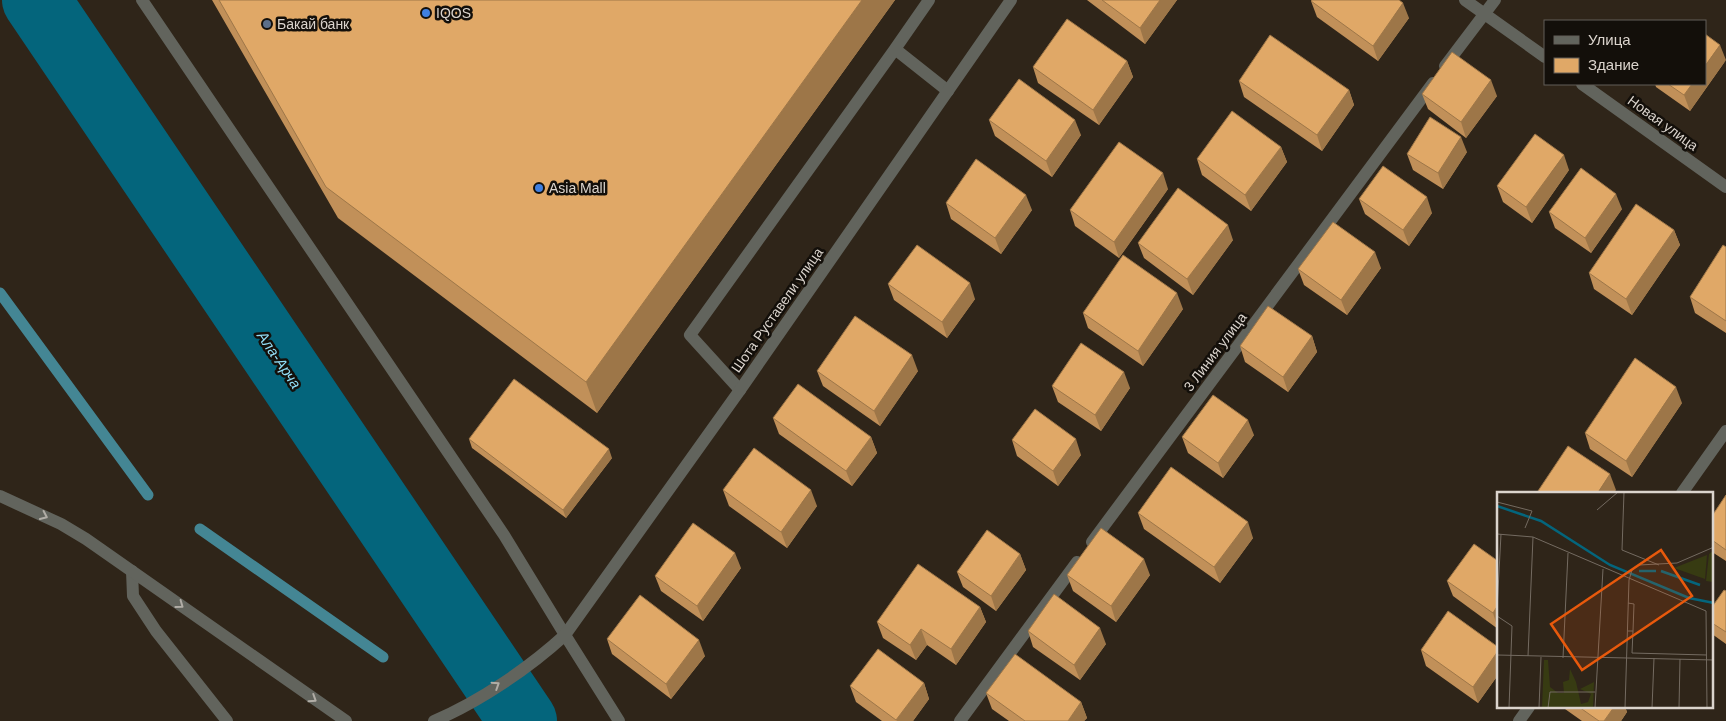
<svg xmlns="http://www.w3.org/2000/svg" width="1726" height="721" font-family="Arial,sans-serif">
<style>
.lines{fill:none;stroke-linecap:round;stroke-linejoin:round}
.stream{stroke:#448694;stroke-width:11}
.river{stroke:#04657c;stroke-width:68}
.service{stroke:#62645d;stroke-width:12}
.minor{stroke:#62645d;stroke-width:12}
.tertiary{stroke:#62645d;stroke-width:12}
.wall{fill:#c19059}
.shaded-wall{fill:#9d7648}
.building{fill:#e0a867;stroke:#9d7648}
.oneway{stroke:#b1ada6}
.shop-dot{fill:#3f7fe0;stroke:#130f0a;stroke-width:2}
.service-dot{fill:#5c6f8a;stroke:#130f0a;stroke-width:2}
.labels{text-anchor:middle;stroke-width:5;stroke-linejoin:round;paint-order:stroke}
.poi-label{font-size:14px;fill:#dbd4cd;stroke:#130f0a;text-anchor:start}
.street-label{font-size:14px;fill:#dbd4cd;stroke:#130f0a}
.water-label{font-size:15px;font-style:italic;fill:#92ddf6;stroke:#130f0a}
.inset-river{fill:none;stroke:#04657c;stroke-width:2.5}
.inset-road{fill:none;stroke:#746b61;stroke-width:1}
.view{fill:#e8590c;fill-opacity:0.15;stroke:#e8590c;stroke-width:2.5}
.inset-edge{fill:none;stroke:#dbd4cd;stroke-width:2.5}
</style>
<rect width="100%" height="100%" fill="#2f2519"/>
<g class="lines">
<path class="stream" d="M0 293 148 495
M200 529 383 657"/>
<path class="river" d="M36 0 523 721"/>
<path class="service" d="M142 0 504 535 565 635
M895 49 929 0
M740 390 690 335 895 49 948 91"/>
<path class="minor" d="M1465 0 1545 57
M1445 66 1495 0
M1582 84 1726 187
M1682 493 1726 431
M1092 542 1433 83
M132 571 133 596 156 631 227 721
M960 721 1077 562
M1519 721 1529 707"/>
<path class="tertiary" d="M0 496 61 524 86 539 346 721
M565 635 619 721
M434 721C479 702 529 668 565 635L740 390 1011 0"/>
</g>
<path class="wall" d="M212 0H895L597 413 338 218Z
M1087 0H1177L1145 44Z
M1311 1 1409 18 1378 61 1317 17Z
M1726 60 1690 111 1656 87 1655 84H1705Z
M1127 61 1133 77 1099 125 1038 83 1033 67Z
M1239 81 1349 90 1354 105 1322 151 1244 97Z
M1422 94 1497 96 1466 138 1428 109Z
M989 120 1081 135 1052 177 995 136Z
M1281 147 1287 162 1251 211 1202 175 1197 159Z
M1467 152 1443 189 1413 170 1407 154Z
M1569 170 1532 223 1503 202 1497 186Z
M1168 189 1119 258 1075 226 1070 210Z
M1359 199 1432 213 1409 246 1365 214Z
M946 203 1032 210 1001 254 951 219Z
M1622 209 1591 253 1555 228 1549 212Z
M1674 230 1680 245 1632 315 1594 289 1589 273Z
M1233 240 1193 295 1144 258 1138 243Z
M1726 247V333L1695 313 1690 297Z
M1381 268 1347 315 1304 285 1298 269Z
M888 284 975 299 947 338 894 300Z
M1183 309 1143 366 1088 328 1083 313Z
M1312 336 1317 352 1288 392 1245 362 1240 346Z
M817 371H918L880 426 823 386Z
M1052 386 1130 388 1101 431 1058 402Z
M1682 403 1632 477 1590 449 1585 433Z
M773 418 871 437 877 453 852 486 779 434Z
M1254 435 1223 478 1188 453 1182 437Z
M469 439 612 458 566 518 472 448Z
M1012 440 1081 455 1058 486 1017 456Z
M723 490 817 506 787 548 729 506Z
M1726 495V561L1712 552V516Z
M1138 513 1253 538 1220 583 1144 529Z
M1020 554 1026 570 996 611 963 587 957 572Z
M1498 561V629L1453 596 1447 581Z
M741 568 703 621 661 591 655 576Z
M1067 575H1150L1116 622 1073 591Z
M1726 591V644L1712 634V607Z
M980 607 986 622 956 665 927 645 916 660 883 638 877 622Z
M1028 631 1106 644 1080 680 1033 647Z
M607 639 705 656 671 699 612 654Z
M1498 647V675L1478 703 1426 666 1421 650Z
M924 683 929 699 913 721H882L856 702 850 686Z
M986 693 1081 702 1087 718 1084 721H1009L992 709Z
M1564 707H1625L1627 712 1621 721H1582L1565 709Z"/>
<path class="shaded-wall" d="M862 0H895L597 413 586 382Z
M1160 0H1177L1145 44 1140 28Z
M1403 3 1409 18 1378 61 1373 46Z
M1720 45 1726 60 1690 111 1684 95 1692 84H1705V66Z
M1127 61 1133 77 1099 125 1093 110Z
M1491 80 1497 96 1466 138 1461 122Z
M1349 90 1354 105 1322 151 1317 135Z
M1075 120 1081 135 1052 177 1046 161Z
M1461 137 1467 152 1443 189 1438 173Z
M1281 147 1287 162 1251 211 1245 195Z
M1564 155 1569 170 1532 223 1526 207Z
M1163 173 1168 189 1119 258 1114 242Z
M1616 194 1622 209 1591 253 1585 238Z
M1026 195 1032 210 1001 254 995 238Z
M1427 197 1432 213 1409 246 1403 230Z
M1228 225 1233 240 1193 295 1187 279Z
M1674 230 1680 245 1632 315 1626 299Z
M1375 252 1381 268 1347 315 1341 300Z
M970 283 975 299 947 338 942 322Z
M1177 293 1183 309 1143 366 1138 351Z
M1312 336 1317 352 1288 392 1283 377Z
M912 355 918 371 880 426 874 411Z
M1124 372 1130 388 1101 431 1095 415Z
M1676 387 1682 403 1632 477 1626 461Z
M1248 420 1254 435 1223 478 1218 463Z
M871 437 877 453 852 486 846 471Z
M1076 439 1081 455 1058 486 1053 471Z
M609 449 612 458 566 518 563 510Z
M1610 474 1616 490 1613 494H1597Z
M811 490 817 506 787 548 781 532Z
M1248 522 1253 538 1220 583 1214 567Z
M735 553 741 568 703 621 697 606Z
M1020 554 1026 570 996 611 991 596Z
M1144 559 1150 575 1116 622 1111 606Z
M1498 605V629L1493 613Z
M980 607 986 622 956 665 951 649Z
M1100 628 1106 644 1080 680 1074 665Z
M921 629 927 645 916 660 910 645Z
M699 640 705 656 671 699 666 684Z
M1498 651V675L1478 703 1473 687Z
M924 683 929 699 913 721H897L896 720Z
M1081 702 1087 718 1084 721H1068Z
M1614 707H1625L1627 712 1621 721H1604Z"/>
<path class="building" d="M219 0H862L586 382 326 187Z
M1102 0H1160L1140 28Z
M1312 0H1399L1403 3 1373 46 1311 1Z
M1067 19 1127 61 1093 110 1033 67Z
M1705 34 1720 45 1705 66Z
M1270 35 1349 90 1317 135 1239 81Z
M1452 52 1491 80 1461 122 1422 94Z
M1019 79 1075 120 1046 161 989 120Z
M1668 84H1692L1684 95Z
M1232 111 1281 147 1245 195 1197 159Z
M1430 117 1461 137 1438 173 1407 154Z
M1535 134 1564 155 1526 207 1497 186Z
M1119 142 1163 173 1114 242 1070 210Z
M976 159 1026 195 995 238 946 203Z
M1383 166 1427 197 1403 230 1359 199Z
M1581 168 1616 194 1585 238 1549 212Z
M1178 188 1228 225 1187 279 1138 243Z
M1636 204 1674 230 1626 299 1589 273Z
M1333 222 1375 252 1341 300 1298 269Z
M917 245 970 283 942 322 888 284Z
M1723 245 1726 247V321L1690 297Z
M1123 255 1177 293 1138 351 1083 313Z
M1268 306 1312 336 1283 377 1240 346Z
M855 316 912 355 874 411 817 371Z
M1081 343 1124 372 1095 415 1052 386Z
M1635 358 1676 387 1626 461 1585 433Z
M514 379 609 449 563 510 469 439Z
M798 384 871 437 846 471 773 418Z
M1213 395 1248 420 1218 463 1182 437Z
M1035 409 1076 439 1053 471 1012 440Z
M1568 446 1610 474 1597 494H1536Z
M754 448 811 490 781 532 723 490Z
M1171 467 1248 522 1214 567 1138 513Z
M1726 495V550L1712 540V516Z
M693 523 735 553 697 606 655 576Z
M1101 528 1144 559 1111 606 1067 575Z
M987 530 1020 554 991 596 957 572Z
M1474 544 1498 561V605L1493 613 1447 581Z
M918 564 980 607 951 649 921 629 910 645 877 622Z
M1724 590 1726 591V632L1712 623V607Z
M1054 594 1100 628 1074 665 1028 631Z
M640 595 699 640 666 684 607 639Z
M1448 611 1498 647V651L1473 687 1421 650Z
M878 649 924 683 896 720 850 686Z
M1015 654 1081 702 1068 721H1025L986 693Z
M1579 707H1614L1604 721H1599Z"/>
<defs><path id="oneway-chevron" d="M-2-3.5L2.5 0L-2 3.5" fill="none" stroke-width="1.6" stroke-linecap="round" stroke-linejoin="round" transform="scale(1.25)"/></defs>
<g class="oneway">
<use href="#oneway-chevron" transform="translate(44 516) rotate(25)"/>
<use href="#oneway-chevron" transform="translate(180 605) rotate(36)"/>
<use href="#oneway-chevron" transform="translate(496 685) rotate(-33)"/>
<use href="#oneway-chevron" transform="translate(313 699) rotate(33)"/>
</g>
<g class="shop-dot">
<circle cx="426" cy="13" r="5"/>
<circle cx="539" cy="188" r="5"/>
</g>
<circle class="service-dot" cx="267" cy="24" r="5"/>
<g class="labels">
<g class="poi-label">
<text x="436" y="18">IQOS</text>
<text x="277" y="29">Бакай банк</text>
<text x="549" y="193">Asia Mall</text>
</g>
<g class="street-label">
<text transform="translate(1663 123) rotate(36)" y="5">Новая улица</text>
<text transform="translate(777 310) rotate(-55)" y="5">Шота Руставели улица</text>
<text transform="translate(1215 352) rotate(-53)" y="5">3 Линия улица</text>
</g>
<g class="water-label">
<text transform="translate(279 360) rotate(56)" y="5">Ала-Арча</text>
</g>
</g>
<g transform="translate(1497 492)">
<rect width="216" height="216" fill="#2f2519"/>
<path d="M216 59V90L209 89 212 62ZM210 63 208 87 177 76 182 74ZM47 168H51L53 195 61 201H67L66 190 72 188 73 177 79 190 84 212 91 210 94 202 83 197 97 190 96 216H45Z" fill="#373b12"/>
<path class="inset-river" d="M0 14 44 29 113 73 192 106 217 111M142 79H159M164 79 203 93"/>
<path class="inset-road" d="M127 0 125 58 162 73M0 10 35 19 28 36M100 18 121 0M0 42 36 45 209 119 210 216M0 118 4 42M0 124 15 134 12 216M131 139H136L137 112 131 111M136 139 135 161 210 163M0 163 217 168M31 164 36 45M66 166 71 61M42 216 44 165M51 216 53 200H98M98 216 106 77M128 216 132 88 135 78 142 73 180 71 217 55M155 216 157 166M182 216 183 167"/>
<path class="view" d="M164 58 195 104 85 178 54 132Z"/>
<rect width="216" height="216" class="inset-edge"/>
</g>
<rect x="1544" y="20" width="162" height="65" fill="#130f0a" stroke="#635e58"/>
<rect x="1554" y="36" width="25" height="8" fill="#62645d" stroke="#635e58"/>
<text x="1588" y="45" font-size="15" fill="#dbd4cd">Улица</text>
<rect x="1554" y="58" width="25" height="15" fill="#e0a867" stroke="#635e58"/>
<text x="1588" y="70" font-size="15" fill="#dbd4cd">Здание</text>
</svg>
